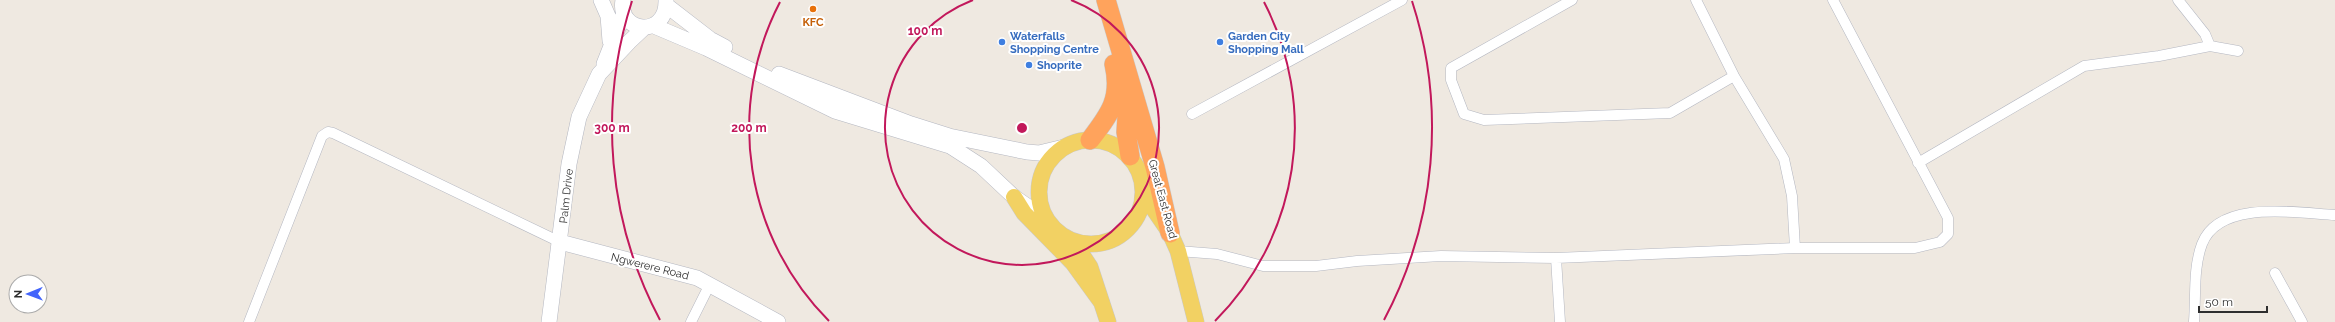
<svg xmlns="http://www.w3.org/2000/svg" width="2335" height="322" font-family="Raleway,sans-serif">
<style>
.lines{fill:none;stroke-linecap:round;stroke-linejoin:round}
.street-casing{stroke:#b4b7c1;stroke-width:11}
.secondary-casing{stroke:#b4b7c1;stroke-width:16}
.primary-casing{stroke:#c9c9c9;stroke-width:17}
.highway-casing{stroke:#c9c9c9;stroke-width:20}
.street{stroke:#fff;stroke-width:10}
.secondary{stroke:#fff;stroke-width:15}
.primary{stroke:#f2d163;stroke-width:16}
.highway{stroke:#ffa35c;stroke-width:19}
.ring{fill:none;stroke:#c2185b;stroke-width:2}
.food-dot{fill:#e8710a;stroke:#fff;stroke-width:1.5}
.shop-dot{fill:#3f7fe0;stroke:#fff;stroke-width:1.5}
.labels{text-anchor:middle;stroke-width:4;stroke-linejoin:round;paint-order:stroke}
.food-label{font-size:11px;font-weight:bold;fill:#c56008;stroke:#fff}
.shop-label{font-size:11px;font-weight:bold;fill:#366cbe;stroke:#fff;text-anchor:start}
.street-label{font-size:11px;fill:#2e2e2e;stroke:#fff}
.centre{fill:#c2185b;stroke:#fff;stroke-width:2}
.ring-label{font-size:12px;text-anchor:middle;font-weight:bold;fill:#c2185b;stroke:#fff;stroke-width:4;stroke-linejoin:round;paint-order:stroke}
</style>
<rect width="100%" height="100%" fill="#efe9e1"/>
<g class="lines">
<defs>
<path id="street" d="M1572 0 1451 68V80L1464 114 1484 120 1670 113 1734 76
M1696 0 1734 76 1784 159 1792 196 1795 248
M2178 0 2205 34 2210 46 2238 51
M1192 114 1402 0
M1918 163 2084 66 2159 56 2210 46
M1178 251 1217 254 1263 266H1316L1357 261 1441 256 1556 258 1795 248H1915L1940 242 1948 234V218L1833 0
M1556 258 1560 322
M2275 273 2302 322
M2194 321C2196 296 2193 268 2202 244 2219 199 2298 213 2335 215
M249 322 322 136 328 132 333 133 560 242
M691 322 710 284"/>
<path id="secondary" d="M601 0 608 16 610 41
M623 0C617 33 667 39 666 0
M666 5 710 39 725 47
M654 26 706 48 835 111 950 146 981 166 1014 197 1046 219
M604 64 624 13
M779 74 911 124 949 136 1027 152 1039 153 1064 147
M560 242 697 278 778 322
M549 322 569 164 579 117 599 74 629 42 645 27"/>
<path id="primary" d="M1039 192a52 52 0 1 1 104 0a52 52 0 1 1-104 0Z
M1144 195 1170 233 1178 251 1196 322
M1014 197 1024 213 1073 263 1102 303
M1073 241 1090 267 1108 322"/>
<path id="highway" d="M1106 0 1155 167 1170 233
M1128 100 1126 132 1130 156
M1090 140C1110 114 1122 98 1114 64"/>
</defs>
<use href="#street" class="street-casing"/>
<use href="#secondary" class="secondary-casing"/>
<use href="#primary" class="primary-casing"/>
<use href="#highway" class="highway-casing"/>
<use href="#street" class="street"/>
<use href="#secondary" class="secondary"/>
<use href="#primary" class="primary"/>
<use href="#highway" class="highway"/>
</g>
<g class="ring">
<path d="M1071 0A137 137 0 1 1 973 0"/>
<path d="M829 321A273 273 0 0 1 780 2M1264 2A273 273 0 0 1 1215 321"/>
<path d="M660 320A410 410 0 0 1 632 1M1412 1A410 410 0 0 1 1384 320"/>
</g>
<circle class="food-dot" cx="813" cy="9" r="4"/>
<g class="shop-dot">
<circle cx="1002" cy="42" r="4"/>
<circle cx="1220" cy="42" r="4"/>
<circle cx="1029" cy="65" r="4"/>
</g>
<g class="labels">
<g class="food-label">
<text x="813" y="26">KFC</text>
</g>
<g class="shop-label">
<text x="1010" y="40">Waterfalls<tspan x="1010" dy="13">Shopping Centre</tspan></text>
<text x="1228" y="40">Garden City<tspan x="1228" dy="13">Shopping Mall</tspan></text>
<text x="1037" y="69">Shoprite</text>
</g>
<g class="street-label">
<text transform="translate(566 196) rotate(-84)" y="4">Palm Drive</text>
<text transform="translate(1163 199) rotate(75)" y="4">Great East Road</text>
<text transform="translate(650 266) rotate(14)" y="4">Ngwerere Road</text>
</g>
</g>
<circle cx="1022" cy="128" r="6" class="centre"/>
<g class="ring-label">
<text x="925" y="35">100 m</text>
<text x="749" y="132">200 m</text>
<text x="612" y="132">300 m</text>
</g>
<g transform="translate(28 294) rotate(269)"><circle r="19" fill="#ffffff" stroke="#ababab"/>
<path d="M0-3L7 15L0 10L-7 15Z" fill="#4264fb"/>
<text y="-6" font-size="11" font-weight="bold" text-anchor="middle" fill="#2e2e2e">N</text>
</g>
<path d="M2199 306v6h68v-6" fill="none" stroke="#2e2e2e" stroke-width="2"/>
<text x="2205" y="306" font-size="12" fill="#2e2e2e" stroke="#ffffff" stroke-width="3" paint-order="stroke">50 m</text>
</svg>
